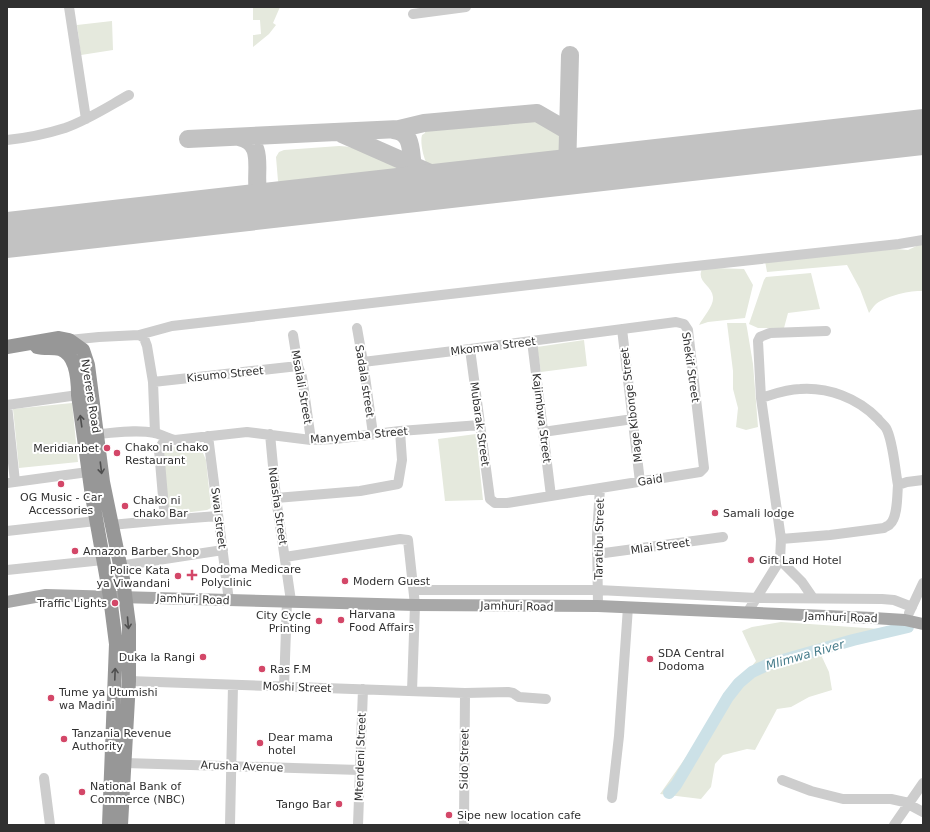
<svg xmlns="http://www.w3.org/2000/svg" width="930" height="832" font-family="'DejaVu Sans',sans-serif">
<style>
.green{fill:#e5e9dd}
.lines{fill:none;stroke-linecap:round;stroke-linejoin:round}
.river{stroke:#cce1e7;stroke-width:12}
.taxiway{stroke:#c2c2c2;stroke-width:18}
.runway{stroke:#c2c2c2;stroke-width:46}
.minor{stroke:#cdcdcd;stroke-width:10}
.major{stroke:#a8a8a8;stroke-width:12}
.highway{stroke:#979797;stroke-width:14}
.oneway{stroke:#4f4f4f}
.poi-dot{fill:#d34768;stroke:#fff;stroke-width:1.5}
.labels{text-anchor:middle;stroke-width:4;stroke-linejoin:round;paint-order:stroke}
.street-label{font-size:11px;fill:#303030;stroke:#fff}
.poi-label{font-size:11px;fill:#303030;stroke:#fff;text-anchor:start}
.water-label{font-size:12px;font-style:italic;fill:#467c8b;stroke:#fff}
</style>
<rect width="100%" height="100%" fill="#fff"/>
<path class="green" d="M253 7H280L273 23 276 25 269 34 253 47V35L261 34 260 20H253Z
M112 21 113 50 81 55 77 25Z
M540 120 563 134C563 143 564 153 556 157L450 169 427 164C423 157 420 142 422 135L425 133V128Z
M339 146C358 146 378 158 396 166 398 169 398 173 395 175L289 187C284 187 281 185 278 181L276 157 279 152 284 150Z
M923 243V291C911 290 884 296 875 305 873 307 871 310 869 313L860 289 847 265 767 272 765 261 896 249 908 250Z
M712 268 744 269 753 285 745 318 708 322 699 325C703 317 714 306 713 297 712 285 696 282 702 269Z
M811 273 820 309 788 313 784 328H758L749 324 764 280 766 277Z
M727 323H746L747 328 753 364 758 427 746 430 736 427 738 408 733 389V371Z
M584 340 587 366 541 372 537 347Z
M72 403 78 462 19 468 13 409Z
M476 434 483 500 445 501 438 439Z
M181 446H200L206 460 211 508 207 510 168 515 163 448Z
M781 622 880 629 900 632 888 636 854 643 826 651 822 657 829 672 832 690 809 697 791 707 777 709 755 750 747 749 723 755 715 764 711 787 701 799 660 794 693 747 712 714 756 661 742 631 752 627Z"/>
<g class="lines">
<path class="river" d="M669 793 676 785 728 697 739 683 752 672 769 664 853 640 908 627"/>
<path class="taxiway" d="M393 130C419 132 407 164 417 180 420 184 424 186 428 188
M342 134 446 180 463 184
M239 137C269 142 251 179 260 197 262 202 268 203 273 205
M188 139 399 129 424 123 537 113 568 131
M567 173 570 55
M405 190 413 180V170L411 166
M247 208 255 201 258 190"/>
<path class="runway" d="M7 235 923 132"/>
<path class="minor" d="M69 7 86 119
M413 14 466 7
M7 140C27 138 46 134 65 128 88 120 109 106 129 95
M357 328 363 362 373 434
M622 329 640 482
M139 335 172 326 668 269 899 244 923 240
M293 335 298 366 302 377 311 440
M69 340 99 337 139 335 144 338 147 346 153 382 155 433
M532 341 551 496
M363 362 470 349 676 322 684 324 688 330 704 468 700 472 507 503H495L490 499 470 349
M153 382 298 366
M761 398C774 394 787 389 800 389 828 387 858 398 878 419 880 422 884 425 886 428 893 440 895 470 898 485
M7 405 15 482
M7 405 78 395
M543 432 633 419
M97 434C114 433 137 429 154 433 161 434 167 438 175 440L247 432 311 440 335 439 400 431 480 425
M270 434 276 498 291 601
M208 436 229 601
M7 483 88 472
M276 498 360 491 398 484 402 460 400 431
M165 520 218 516
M111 525 165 520 159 450 161 446 166 438
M7 531 96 521
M781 539 830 535 884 528C886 526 889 526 890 524 898 517 897 495 898 485L907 482 923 480
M597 554 723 537
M285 557 400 539 408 540 415 605 412 691
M780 560 802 582 813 598
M119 566 223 550
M7 570 103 560
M414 590H598L757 598 882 599 894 600 912 607
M598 606 597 535 600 488
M747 613 780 560 781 539 761 398 758 341 760 337 770 333 826 331
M909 613 923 583
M129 681 465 693 508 692 513 693 519 697 546 699
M284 687 287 601
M125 763 360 770
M44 778 50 825
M782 780 811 791 843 799H891L909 803
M612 798 619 736 628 607
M908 804 923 812
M230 825 233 685
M358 825 363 689
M464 825 465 693
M894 825 923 783"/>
<path class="major" d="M7 602 46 595 415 605 598 606 873 618 905 620 923 624"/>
<path class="highway" d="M7 347 59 338 69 340 83 350 88 365 103 482 123 579 129 625V681L121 825
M37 347C45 349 53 347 60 349 77 355 78 380 78 395L92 496 110 597 116 644 109 825"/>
</g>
<defs><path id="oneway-shaft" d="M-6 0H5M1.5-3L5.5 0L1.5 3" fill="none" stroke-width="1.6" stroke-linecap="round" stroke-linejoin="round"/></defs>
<g class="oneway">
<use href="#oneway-shaft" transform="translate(81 421) rotate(-98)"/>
<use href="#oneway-shaft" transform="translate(101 468) rotate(83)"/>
<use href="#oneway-shaft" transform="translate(128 623) rotate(85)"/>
<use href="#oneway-shaft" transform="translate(115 674) rotate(-88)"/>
</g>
<g class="poi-dot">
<circle cx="107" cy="448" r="4"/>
<circle cx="117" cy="453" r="4"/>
<circle cx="61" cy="484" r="4"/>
<circle cx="125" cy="506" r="4"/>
<circle cx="715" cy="513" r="4"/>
<circle cx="75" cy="551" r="4"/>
<circle cx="751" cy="560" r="4"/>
<path d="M190 569h4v4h4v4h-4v4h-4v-4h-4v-4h4z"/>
<circle cx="178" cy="576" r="4"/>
<circle cx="345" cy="581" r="4"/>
<circle cx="115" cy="603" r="4"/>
<circle cx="341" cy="620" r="4"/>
<circle cx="319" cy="621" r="4"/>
<circle cx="203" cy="657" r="4"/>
<circle cx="650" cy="659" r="4"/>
<circle cx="262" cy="669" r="4"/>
<circle cx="51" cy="698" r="4"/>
<circle cx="64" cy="739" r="4"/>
<circle cx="260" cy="743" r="4"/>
<circle cx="82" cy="792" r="4"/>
<circle cx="339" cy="804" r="4"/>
<circle cx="449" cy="815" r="4"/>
</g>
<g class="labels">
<g class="street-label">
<text transform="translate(493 346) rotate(-7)" y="4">Mkomwa Street</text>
<text transform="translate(691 367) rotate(82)" y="4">Shekif Street</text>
<text transform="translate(225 374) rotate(-6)" y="4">Kisumo Street</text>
<text transform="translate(365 381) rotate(81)" y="4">Sadala street</text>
<text transform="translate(302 387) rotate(80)" y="4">Msalali Street</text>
<text transform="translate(91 396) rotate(81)" y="4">Nyerere Road</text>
<text transform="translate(631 405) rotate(-97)" y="4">Mage Kibonge Street</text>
<text transform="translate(542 418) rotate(83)" y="4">Kajimbwa Street</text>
<text transform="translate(480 424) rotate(82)" y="4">Mubarak Street</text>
<text transform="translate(359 435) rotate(-5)" y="4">Manyemba Street</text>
<text transform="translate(650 480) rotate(-9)" y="4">Gaid</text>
<text transform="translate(278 506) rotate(82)" y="4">Ndasha Street</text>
<text transform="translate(219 518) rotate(83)" y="4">Swai street</text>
<text transform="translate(599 539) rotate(-89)" y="4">Taratibu Street</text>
<text transform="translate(660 546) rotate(-8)" y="4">Mlai Street</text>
<text transform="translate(193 599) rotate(2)" y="4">Jamhuri Road</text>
<text transform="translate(517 606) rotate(1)" y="4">Jamhuri Road</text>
<text transform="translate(841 617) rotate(2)" y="4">Jamhuri Road</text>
<text transform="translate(297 687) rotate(2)" y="4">Moshi Street</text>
<text transform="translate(360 757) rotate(-88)" y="4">Mtendeni Street</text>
<text transform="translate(464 759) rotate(-89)" y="4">Sido Street</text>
<text transform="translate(242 766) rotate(2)" y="4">Arusha Avenue</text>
</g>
<g class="poi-label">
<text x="125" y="451">Chako ni chako<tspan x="125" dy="13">Restaurant</tspan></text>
<text x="99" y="452" text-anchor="end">Meridianbet</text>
<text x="61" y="501" text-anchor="middle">OG Music - Car<tspan x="61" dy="13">Accessories</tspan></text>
<text x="133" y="504">Chako ni<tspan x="133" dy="13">chako Bar</tspan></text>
<text x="723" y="517">Samali lodge</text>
<text x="83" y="555">Amazon Barber Shop</text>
<text x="759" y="564">Gift Land Hotel</text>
<text x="201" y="573">Dodoma Medicare<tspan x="201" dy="13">Polyclinic</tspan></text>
<text x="170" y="574" text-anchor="end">Police Kata<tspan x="170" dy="13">ya Viwandani</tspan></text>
<text x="353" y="585">Modern Guest</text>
<text x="107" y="607" text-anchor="end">Traffic Lights</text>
<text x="349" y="618">Harvana<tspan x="349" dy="13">Food Affairs</tspan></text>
<text x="311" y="619" text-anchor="end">City Cycle<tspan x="311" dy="13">Printing</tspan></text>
<text x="658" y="657">SDA Central<tspan x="658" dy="13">Dodoma</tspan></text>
<text x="195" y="661" text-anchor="end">Duka la Rangi</text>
<text x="270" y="673">Ras F.M</text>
<text x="59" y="696">Tume ya Utumishi<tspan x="59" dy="13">wa Madini</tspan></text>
<text x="72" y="737">Tanzania Revenue<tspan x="72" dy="13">Authority</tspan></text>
<text x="268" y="741">Dear mama<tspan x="268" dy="13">hotel</tspan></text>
<text x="90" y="790">National Bank of<tspan x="90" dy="13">Commerce (NBC)</tspan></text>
<text x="331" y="808" text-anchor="end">Tango Bar</text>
<text x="457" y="819">Sipe new location cafe</text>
</g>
<g class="water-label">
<text transform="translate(805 655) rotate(-16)" y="4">Mlimwa River</text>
</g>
</g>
<rect width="930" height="832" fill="none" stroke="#303030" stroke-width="16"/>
</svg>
